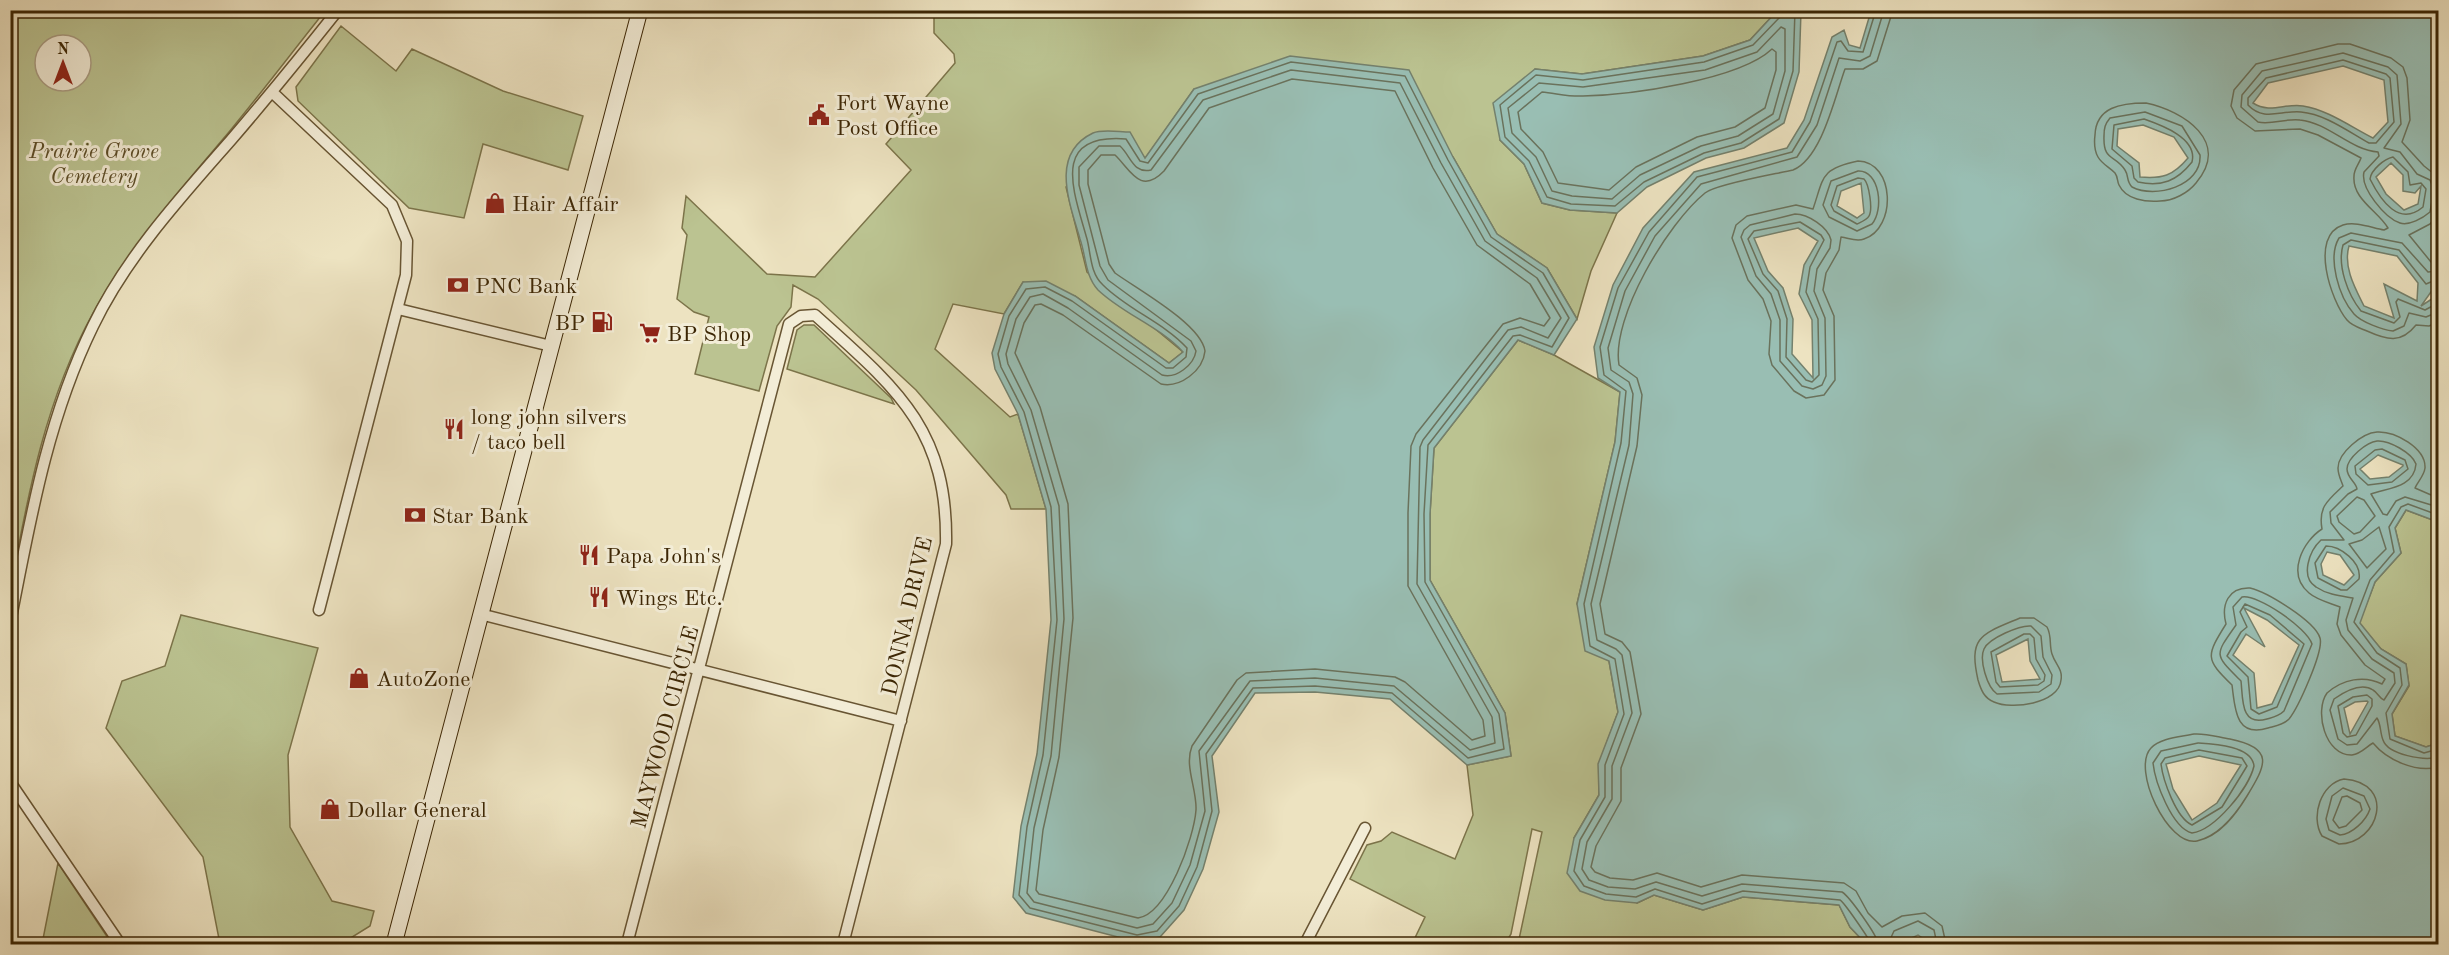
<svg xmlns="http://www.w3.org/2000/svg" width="2449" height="955" font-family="'Old Standard TT',serif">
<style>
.green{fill:#bbc391;stroke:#7c744a;stroke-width:1.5;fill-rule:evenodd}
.water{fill:#99beb3;stroke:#74816d;stroke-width:1.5;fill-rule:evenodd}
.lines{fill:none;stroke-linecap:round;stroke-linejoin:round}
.shore{stroke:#6a725c;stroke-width:1.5}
.street-casing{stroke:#685533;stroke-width:13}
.secondary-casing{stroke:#3c2604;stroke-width:17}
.street{stroke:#f3edd7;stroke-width:10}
.secondary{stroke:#f3edd7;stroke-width:15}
.labels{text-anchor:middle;stroke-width:6;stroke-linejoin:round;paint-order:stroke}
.poi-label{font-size:22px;fill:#3c2604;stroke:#f3edd7;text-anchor:start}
.park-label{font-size:22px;font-style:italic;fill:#5c4d27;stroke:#f3edd7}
.street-label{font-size:22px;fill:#3c2604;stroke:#f3edd7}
</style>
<rect width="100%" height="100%" fill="#ede3c1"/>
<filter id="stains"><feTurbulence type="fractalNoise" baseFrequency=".00333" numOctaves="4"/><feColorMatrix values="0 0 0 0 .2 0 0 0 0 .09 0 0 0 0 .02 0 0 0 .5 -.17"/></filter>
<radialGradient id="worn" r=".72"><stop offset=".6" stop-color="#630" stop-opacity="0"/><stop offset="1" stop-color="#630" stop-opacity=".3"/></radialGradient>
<path class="green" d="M11 11H325C293 51 262 92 229 132 180 190 130 246 93 313 46 398 28 493 11 586ZM45 45H81V81H45Z
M934 11H1777L1750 40 1703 56 1582 74 1535 69 1500 140 1524 164 1542 203 1570 210 1617 213 1591 271 1577 319 1547 268 1497 234 1453 157 1194 89 1145 159 1066 187 1087 272 1183 352 1169 363 1075 296 1023 282 1004 314 953 304 935 349 1010 417 1018 414 1046 509H1011L1006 495 916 390 818 299 793 285 791 307 777 326 759 391 695 374 709 317 694 312 677 299 687 235 682 228 686 196 767 274 815 277 911 170 886 144 955 63 954 54 934 33Z
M341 26 396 71 412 49 503 91 583 116 568 170 483 144 464 218 409 208 298 101 296 87Z
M804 325H814L891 398 894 404 787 369 797 330Z
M1518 340 1554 355 1620 392 1615 442 1577 604 1609 661 1618 712 1599 764V795L1574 838 1637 903 1654 895 1703 910 1743 897 1839 905 1850 927 1866 944H1518L1542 832 1532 829 1511 934 1505 944H1412L1425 917 1350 879 1367 845 1381 841 1392 832 1455 859 1473 815 1467 765 1511 756 1505 713 1430 580V514L1434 448Z
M2406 510 2438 522V743L2426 747 2395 736 2392 714 2409 686 2406 664 2381 649 2359 623 2375 582 2401 553 2395 528Z
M181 615 318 648 288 755 290 827 332 901 374 911 370 926 341 944H220L203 857 106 728 122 681 165 666Z
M58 863 112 944H42Z"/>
<path class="water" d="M1777 11H1801L1799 72 1784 123 1744 148 1706 158 1647 187 1617 213 1570 210 1542 203 1524 164 1500 140 1493 103 1535 69 1582 74 1703 56 1750 40Z
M1871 11H2438V282L2421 306 2438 295V522L2406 510 2395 528 2401 553 2375 582 2360 623 2381 649 2406 664 2409 685 2392 714 2395 736 2426 747 2438 743V944H1922L1924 939 1918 935 1898 944H1866L1850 927 1839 905 1743 897 1703 910 1654 895 1637 903 1605 900 1580 891 1567 873 1574 838 1599 795 1598 764 1618 712 1609 661 1585 651 1577 604 1615 442 1620 392 1598 378 1594 347 1613 285 1643 228 1694 172 1787 148 1804 120 1832 37 1844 30 1849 45 1860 48ZM2343 66 2384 80 2388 122 2373 138C2351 127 2328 110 2303 106 2285 103 2270 114 2253 103L2268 83ZM2143 125 2174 137 2188 158C2173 176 2162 179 2140 177L2139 163 2117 146 2118 129ZM2391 163 2403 175V191L2415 193 2421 186 2418 204 2404 210 2386 194 2376 177ZM1861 183 1864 213 1857 218 1837 206 1841 191ZM1798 228 1818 241 1804 265 1799 294 1812 320 1813 378 1792 354 1793 319 1783 288 1768 271 1754 238ZM2349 246 2397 256 2418 283 2417 301 2384 284 2394 318 2364 306C2355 288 2343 267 2349 246ZM2378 455 2403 465V466L2389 477 2370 479 2360 469ZM2327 552 2340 555 2354 575 2344 585 2323 575 2321 564ZM2244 608 2267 620 2299 645 2272 704 2257 708 2254 673 2233 655 2246 634 2265 647ZM2028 639 2030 661 2040 679 2002 682 1996 655ZM2367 701 2368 702 2350 734 2344 708 2355 702ZM2199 756 2241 765 2217 803 2192 820 2173 789 2166 764Z
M1290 56 1409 70 1453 157 1497 234 1547 268 1577 319 1554 355 1518 340 1434 448 1430 514V580L1505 713 1511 756 1467 765 1390 699 1315 692 1255 693 1212 756 1219 812 1203 869 1184 910 1160 937 1137 942 1026 913 1013 897 1021 826 1037 754 1051 620 1046 509 1018 414 995 369 992 353 1004 314 1023 282 1046 281 1075 296 1169 363 1183 352C1159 326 1123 314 1098 290 1085 276 1086 256 1080 239 1070 204 1049 154 1093 133 1102 129 1119 132 1130 132L1145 158 1194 89Z"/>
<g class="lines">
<path class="shore" d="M1781 10 1780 17 1753 45 1704 62 1583 80 1536 75 1500 105 1505 137 1529 161 1547 197 1571 204 1615 206 1644 182 1704 153 1741 143 1779 119 1793 71 1795 10
M1893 10 1877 61 1863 69H1845C1835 96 1822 158 1793 170 1776 174 1716 184 1705 193 1668 223 1611 317 1619 365L1637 378 1642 395 1637 446 1600 604 1605 634 1622 642 1630 652 1641 714 1621 768V801L1596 846 1591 867 1595 872 1610 878 1633 880 1657 873 1701 887 1742 875 1844 883 1856 891 1868 913 1882 927 1902 916 1925 913 1942 926 1946 944
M1781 27 1785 29V71L1773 114 1738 136 1701 146 1640 175 1612 199 1572 196 1552 191 1536 157 1512 133 1508 108 1539 83 1583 87 1705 70 1757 52Z
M1772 49 1776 52V70L1765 108 1735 127 1697 137 1636 167 1609 190 1558 183 1543 152 1521 129 1518 112 1542 92C1555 93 1569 97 1583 96 1630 95 1739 80 1772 49Z
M2343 53 2388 67 2397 75 2401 124 2384 148 2400 152 2417 174 2430 180 2434 190 2430 212C2423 218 2409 226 2400 223 2385 218 2360 188 2364 172L2379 156 2378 152C2350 150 2329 123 2300 120 2286 118 2272 125 2258 122L2241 107 2242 95 2262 71Z
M2343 60 2386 74 2390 78 2394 122 2376 143H2369C2349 132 2325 114 2301 112 2281 110 2264 122 2248 105V98L2266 78Z
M1291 62 1405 76 1448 160 1491 237 1543 273 1569 318 1552 347 1520 335 1513 336 1428 445 1424 514 1425 582 1499 714 1504 749 1468 758 1392 693 1315 686 1253 688 1206 754 1212 811 1197 867 1179 906 1157 931 1137 935 1030 908 1019 895 1027 827 1043 755 1057 620 1051 507 1024 412 1001 367 998 354 1009 316 1026 289 1045 287 1072 301 1166 368H1173L1186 357 1187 348C1163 322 1128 310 1103 285 1090 273 1091 254 1087 239 1074 192 1049 133 1126 139L1140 161 1148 163 1198 94Z
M1291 70 1400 83 1441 163 1485 241 1537 278 1561 318 1548 338 1521 327 1508 330 1423 440 1420 447 1417 584 1492 717 1495 743 1470 750 1394 686 1315 678 1250 681 1199 751 1205 811 1190 865 1172 903 1153 924 1137 928 1034 902 1027 893 1034 828 1051 756 1064 619 1059 506 1031 410 1008 364 1006 354 1016 319 1030 297 1043 294 1068 308 1162 375C1176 379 1194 365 1196 351L1191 341 1108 280 1100 266 1079 185V167L1099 146H1120C1131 156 1133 174 1151 170L1203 100Z
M1292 79 1395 91 1433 168 1477 245 1530 284 1550 318 1544 326 1520 318 1503 324 1416 434 1411 446 1408 513V586L1483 720 1485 736 1472 740 1405 682 1395 677 1315 669 1246 673 1237 680 1192 746C1184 766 1197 789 1196 810 1194 838 1167 914 1138 918L1039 894 1036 890 1043 830 1059 757 1073 618 1068 504 1040 407 1015 353 1024 323 1035 305 1041 304 1063 315 1161 384C1180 388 1203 371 1205 351 1201 324 1137 289 1115 273L1109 264 1088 184V170L1101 155H1115C1130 169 1140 196 1164 171L1209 108Z
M2146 103C2184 111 2231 142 2196 183 2188 193 2173 201 2160 201 2146 202 2126 200 2119 185 2117 181 2118 177 2115 173 2109 167 2102 164 2098 157 2094 150 2094 143 2095 135 2096 107 2121 103 2146 103Z
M2145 112 2182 126 2200 155C2202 186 2155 199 2132 187 2126 181 2129 176 2125 170 2115 154 2103 162 2104 136 2104 128 2105 124 2110 118Z
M2144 119C2161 125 2198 138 2192 162 2177 181 2162 187 2138 182L2134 178 2132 166 2112 149 2114 125Z
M2393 157 2408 172 2410 185 2421 183 2426 189 2423 207C2399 227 2381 201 2370 179 2371 170 2384 159 2393 157Z
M1858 161C1895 162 1897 228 1864 239 1856 242 1849 238 1841 237L1839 250 1826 273 1823 290 1834 316 1835 380 1824 395 1806 398 1794 391 1772 365 1769 354 1771 321 1763 299 1748 280 1732 238 1736 225 1747 216 1796 205 1813 209C1824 177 1820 169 1858 161Z
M1858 171C1880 170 1884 210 1872 224L1857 231 1829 217 1823 205 1831 181Z
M2438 177 2424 166 2402 142 2410 120 2407 78 2403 67 2391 58 2350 44H2338L2256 64 2234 90 2231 106 2237 118 2255 131 2300 129 2318 135 2361 158C2359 164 2354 169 2354 176 2352 199 2378 211 2388 228L2384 230C2372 228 2356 221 2343 225 2309 236 2331 301 2347 320 2352 326 2360 328 2367 331 2387 340 2401 344 2416 325L2429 326 2438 322
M1858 178 1864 179C1869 184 1873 209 1869 216 1867 220 1861 222 1857 224L1834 211 1831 205 1837 186Z
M1795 214C1808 214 1828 227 1831 240L1830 248 1817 269 1814 291 1825 318 1826 376 1822 385 1813 389 1802 386 1780 361V320L1771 294 1756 276 1741 237 1744 230 1750 225Z
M2438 214 2430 224 2409 235 2431 262H2438
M1800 222 1821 235 1824 240 1810 267 1806 292 1818 319 1819 375 1812 382 1806 380 1786 357 1787 319 1778 291 1763 274 1748 239 1754 231Z
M2438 271 2428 272 2402 243 2351 233 2339 238C2327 258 2339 297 2354 314 2361 322 2383 330 2393 331L2404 326 2409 313 2426 317 2438 312
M2438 279 2426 284 2399 250 2351 240 2343 245C2337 266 2348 295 2361 311L2394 323 2400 317 2396 302 2398 299 2425 310 2438 303
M2382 449 2405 460 2408 469 2392 482 2368 485 2356 474 2355 466 2375 450Z
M2357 497 2364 500 2375 516 2360 532 2354 534 2339 522 2337 516Z
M2438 498 2415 488C2418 481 2424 476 2425 468 2426 448 2395 431 2377 432 2362 433 2338 453 2338 468 2338 475 2341 480 2343 486 2328 500 2318 507 2322 529 2303 541 2286 574 2309 593 2317 600 2330 603 2340 607L2337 624 2341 635 2365 665 2385 679 2382 684C2364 675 2343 679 2327 693 2314 711 2325 756 2352 755 2361 754 2366 747 2373 743 2387 760 2416 773 2438 767
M2438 507 2405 497 2396 501 2387 515 2383 514 2371 494C2387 488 2414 488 2416 464 2412 453 2389 440 2377 441 2367 442 2347 458 2347 469 2347 478 2356 482 2357 489L2348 494 2330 512 2331 523 2344 540H2321C2309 551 2300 577 2316 587 2328 595 2341 596 2353 598L2346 620 2348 630 2372 659 2394 673 2395 683 2384 700C2379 698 2378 693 2373 690 2361 682 2344 692 2334 699L2330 710 2338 739 2347 745 2357 744 2377 718C2381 724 2380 733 2383 740 2388 755 2425 761 2438 757
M2438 515 2408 504 2401 507 2389 527 2394 552 2370 580 2354 622 2377 653 2400 668 2402 685 2386 713 2390 739 2424 753 2438 749
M2379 527 2386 549 2367 568 2349 544 2362 540Z
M2326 546C2340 546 2362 562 2359 579L2347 590H2341L2318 578 2315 563Z
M2250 588C2267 592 2315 621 2320 638 2324 651 2298 708 2289 719 2283 725 2275 726 2268 728 2235 738 2235 708 2232 685 2205 659 2206 656 2226 624 2221 605 2228 587 2250 588Z
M2242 597C2258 594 2307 628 2312 644L2284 711C2279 716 2274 717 2267 719 2240 727 2243 698 2241 681 2214 654 2214 656 2236 625L2233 607Z
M2245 604 2270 615 2304 644 2277 707 2259 714 2251 709 2248 677 2227 656 2241 632 2247 627 2240 612Z
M2020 618H2034L2047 627C2052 636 2049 645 2052 654 2055 664 2063 669 2061 680 2059 704 2011 710 1994 702 1984 698 1981 690 1978 680 1968 636 1982 634 2020 618Z
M2031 626 2041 636 2043 657 2052 675 2051 684 2039 692 1997 694C1987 687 1979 660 1984 649 1989 638 2020 625 2031 626Z
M2024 634H2030L2034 638 2036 659 2045 675 2044 681 2038 685 2000 687 1996 682 1991 652Z
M2367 695 2372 699V706L2356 735 2347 737 2343 733 2338 706 2353 697Z
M2194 734C2205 733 2218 737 2230 739 2275 748 2266 765 2247 796 2236 814 2220 836 2197 841 2168 847 2131 769 2151 748 2160 738 2180 737 2194 734Z
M2198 743C2215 744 2252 746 2254 766 2249 788 2215 830 2192 833 2172 828 2155 782 2153 763L2161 751Z
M2199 750 2242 758 2247 766 2222 807 2192 825C2176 818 2163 780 2161 764L2165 758Z
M2344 779C2397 783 2379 844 2339 844L2322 836C2310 817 2321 783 2344 779Z
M2343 788 2364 796 2370 809C2366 821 2352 834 2340 835L2329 830 2326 819 2332 796Z
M2347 796 2360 803 2362 810 2346 826 2339 828 2333 820 2342 797Z
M1871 944C1870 940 1844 902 1840 900L1743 891 1702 904 1655 889 1636 897 1606 894 1584 886 1574 871 1580 840 1605 797V765L1624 714 1615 659 1590 646 1584 604 1621 443 1626 391 1604 375 1600 347 1618 288 1649 232 1697 177 1792 152 1810 122 1837 42 1841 41 1848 51 1863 52 1876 10
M1878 944C1878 936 1849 896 1842 892L1742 884 1702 896 1656 882 1635 889 1608 887 1589 880 1582 869 1587 842 1612 799V766L1632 713 1622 655 1616 649 1597 640 1591 604 1629 445 1633 394 1629 382 1611 370 1608 348 1625 291 1655 236 1701 184 1797 157 1817 125 1839 58 1860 61 1870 56 1884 10
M1888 944 1894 931 1918 921 1934 930 1937 944"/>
<defs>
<path id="street" d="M272 92 392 205 407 241 406 275 319 610
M398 309 551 346
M480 614 901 721
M10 623C30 521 47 420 93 326 126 257 181 197 231 140 268 97 303 54 338 10
M10 782 120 944
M627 944 789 324 801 316 815 315C895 387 948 428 946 544L843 944
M1305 944 1365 828"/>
<path id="secondary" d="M394 944 640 10"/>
</defs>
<use href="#street" class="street-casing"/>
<use href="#secondary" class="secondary-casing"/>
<use href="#street" class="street"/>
<use href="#secondary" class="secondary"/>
</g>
<defs>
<symbol id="civic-bare" viewBox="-9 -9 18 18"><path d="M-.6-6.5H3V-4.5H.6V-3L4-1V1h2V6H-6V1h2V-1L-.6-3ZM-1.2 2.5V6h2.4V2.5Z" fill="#8f2418" stroke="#f3edd7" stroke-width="2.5" paint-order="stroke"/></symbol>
<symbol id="shop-bare" viewBox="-9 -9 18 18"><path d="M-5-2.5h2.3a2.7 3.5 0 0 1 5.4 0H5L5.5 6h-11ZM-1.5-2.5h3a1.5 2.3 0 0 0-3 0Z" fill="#8f2418" stroke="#f3edd7" stroke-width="2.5" paint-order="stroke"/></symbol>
<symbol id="bank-bare" viewBox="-9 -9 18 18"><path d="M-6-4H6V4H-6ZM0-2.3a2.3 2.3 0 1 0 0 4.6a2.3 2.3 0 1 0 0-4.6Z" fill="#8f2418" stroke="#f3edd7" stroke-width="2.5" paint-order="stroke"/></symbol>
<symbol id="fuel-bare" viewBox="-9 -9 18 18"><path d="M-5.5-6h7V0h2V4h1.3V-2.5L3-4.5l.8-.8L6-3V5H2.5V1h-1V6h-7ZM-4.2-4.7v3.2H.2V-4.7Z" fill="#8f2418" stroke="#f3edd7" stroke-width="2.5" paint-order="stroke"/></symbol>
<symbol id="supermarket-bare" viewBox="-9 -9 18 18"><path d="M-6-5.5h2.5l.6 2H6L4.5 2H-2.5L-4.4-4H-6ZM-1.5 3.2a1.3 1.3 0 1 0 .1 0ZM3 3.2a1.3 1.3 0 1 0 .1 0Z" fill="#8f2418" stroke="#f3edd7" stroke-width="2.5" paint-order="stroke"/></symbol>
<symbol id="restaurant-bare" viewBox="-9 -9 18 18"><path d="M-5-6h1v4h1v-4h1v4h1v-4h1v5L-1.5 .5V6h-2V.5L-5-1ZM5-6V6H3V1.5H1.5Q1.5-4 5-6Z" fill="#8f2418" stroke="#f3edd7" stroke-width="2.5" paint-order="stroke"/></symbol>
</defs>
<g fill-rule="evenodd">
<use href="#civic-bare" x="804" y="100" width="30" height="30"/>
<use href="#shop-bare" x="480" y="188" width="30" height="30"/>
<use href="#bank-bare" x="443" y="270" width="30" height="30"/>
<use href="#fuel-bare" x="587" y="307" width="30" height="30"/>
<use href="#supermarket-bare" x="635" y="318" width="30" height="30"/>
<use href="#restaurant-bare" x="439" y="414" width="30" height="30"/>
<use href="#bank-bare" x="400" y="500" width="30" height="30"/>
<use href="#restaurant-bare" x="574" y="540" width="30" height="30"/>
<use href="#restaurant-bare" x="584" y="582" width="30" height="30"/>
<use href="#shop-bare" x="344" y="663" width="30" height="30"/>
<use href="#shop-bare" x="315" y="794" width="30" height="30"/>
</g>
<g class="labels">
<g class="poi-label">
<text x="836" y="110">Fort Wayne<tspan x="836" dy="25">Post Office</tspan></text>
<text x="512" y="211">Hair Affair</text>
<text x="475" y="293">PNC Bank</text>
<text x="585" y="330" text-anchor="end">BP</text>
<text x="667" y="341">BP Shop</text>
<text x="471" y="424">long john silvers<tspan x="471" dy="25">/ taco bell</tspan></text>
<text x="432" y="523">Star Bank</text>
<text x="606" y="563">Papa John's</text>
<text x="616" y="605">Wings Etc.</text>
<text x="376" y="686">AutoZone</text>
<text x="347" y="817">Dollar General</text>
</g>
<g class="park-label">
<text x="94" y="158">Prairie Grove<tspan x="94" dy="25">Cemetery</tspan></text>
</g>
<g class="street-label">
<text transform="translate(906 616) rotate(-77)" y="8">DONNA DRIVE</text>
<text transform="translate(664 727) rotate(-75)" y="8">MAYWOOD CIRCLE</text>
</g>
</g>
<rect width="2449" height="955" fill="none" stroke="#ede3c1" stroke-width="36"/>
<rect x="12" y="12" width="2425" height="931" fill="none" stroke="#3c2604" stroke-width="3"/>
<rect x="18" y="18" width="2413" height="919" fill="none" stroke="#3c2604" stroke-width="1.5"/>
<g transform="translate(63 63)"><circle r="28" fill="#f3edd7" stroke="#aa9d83" stroke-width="1.5"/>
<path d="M0-4.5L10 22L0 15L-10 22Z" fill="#8f2418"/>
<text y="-9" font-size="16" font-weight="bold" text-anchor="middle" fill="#3c2604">N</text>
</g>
<rect width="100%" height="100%" filter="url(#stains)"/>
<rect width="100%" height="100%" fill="url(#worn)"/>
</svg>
